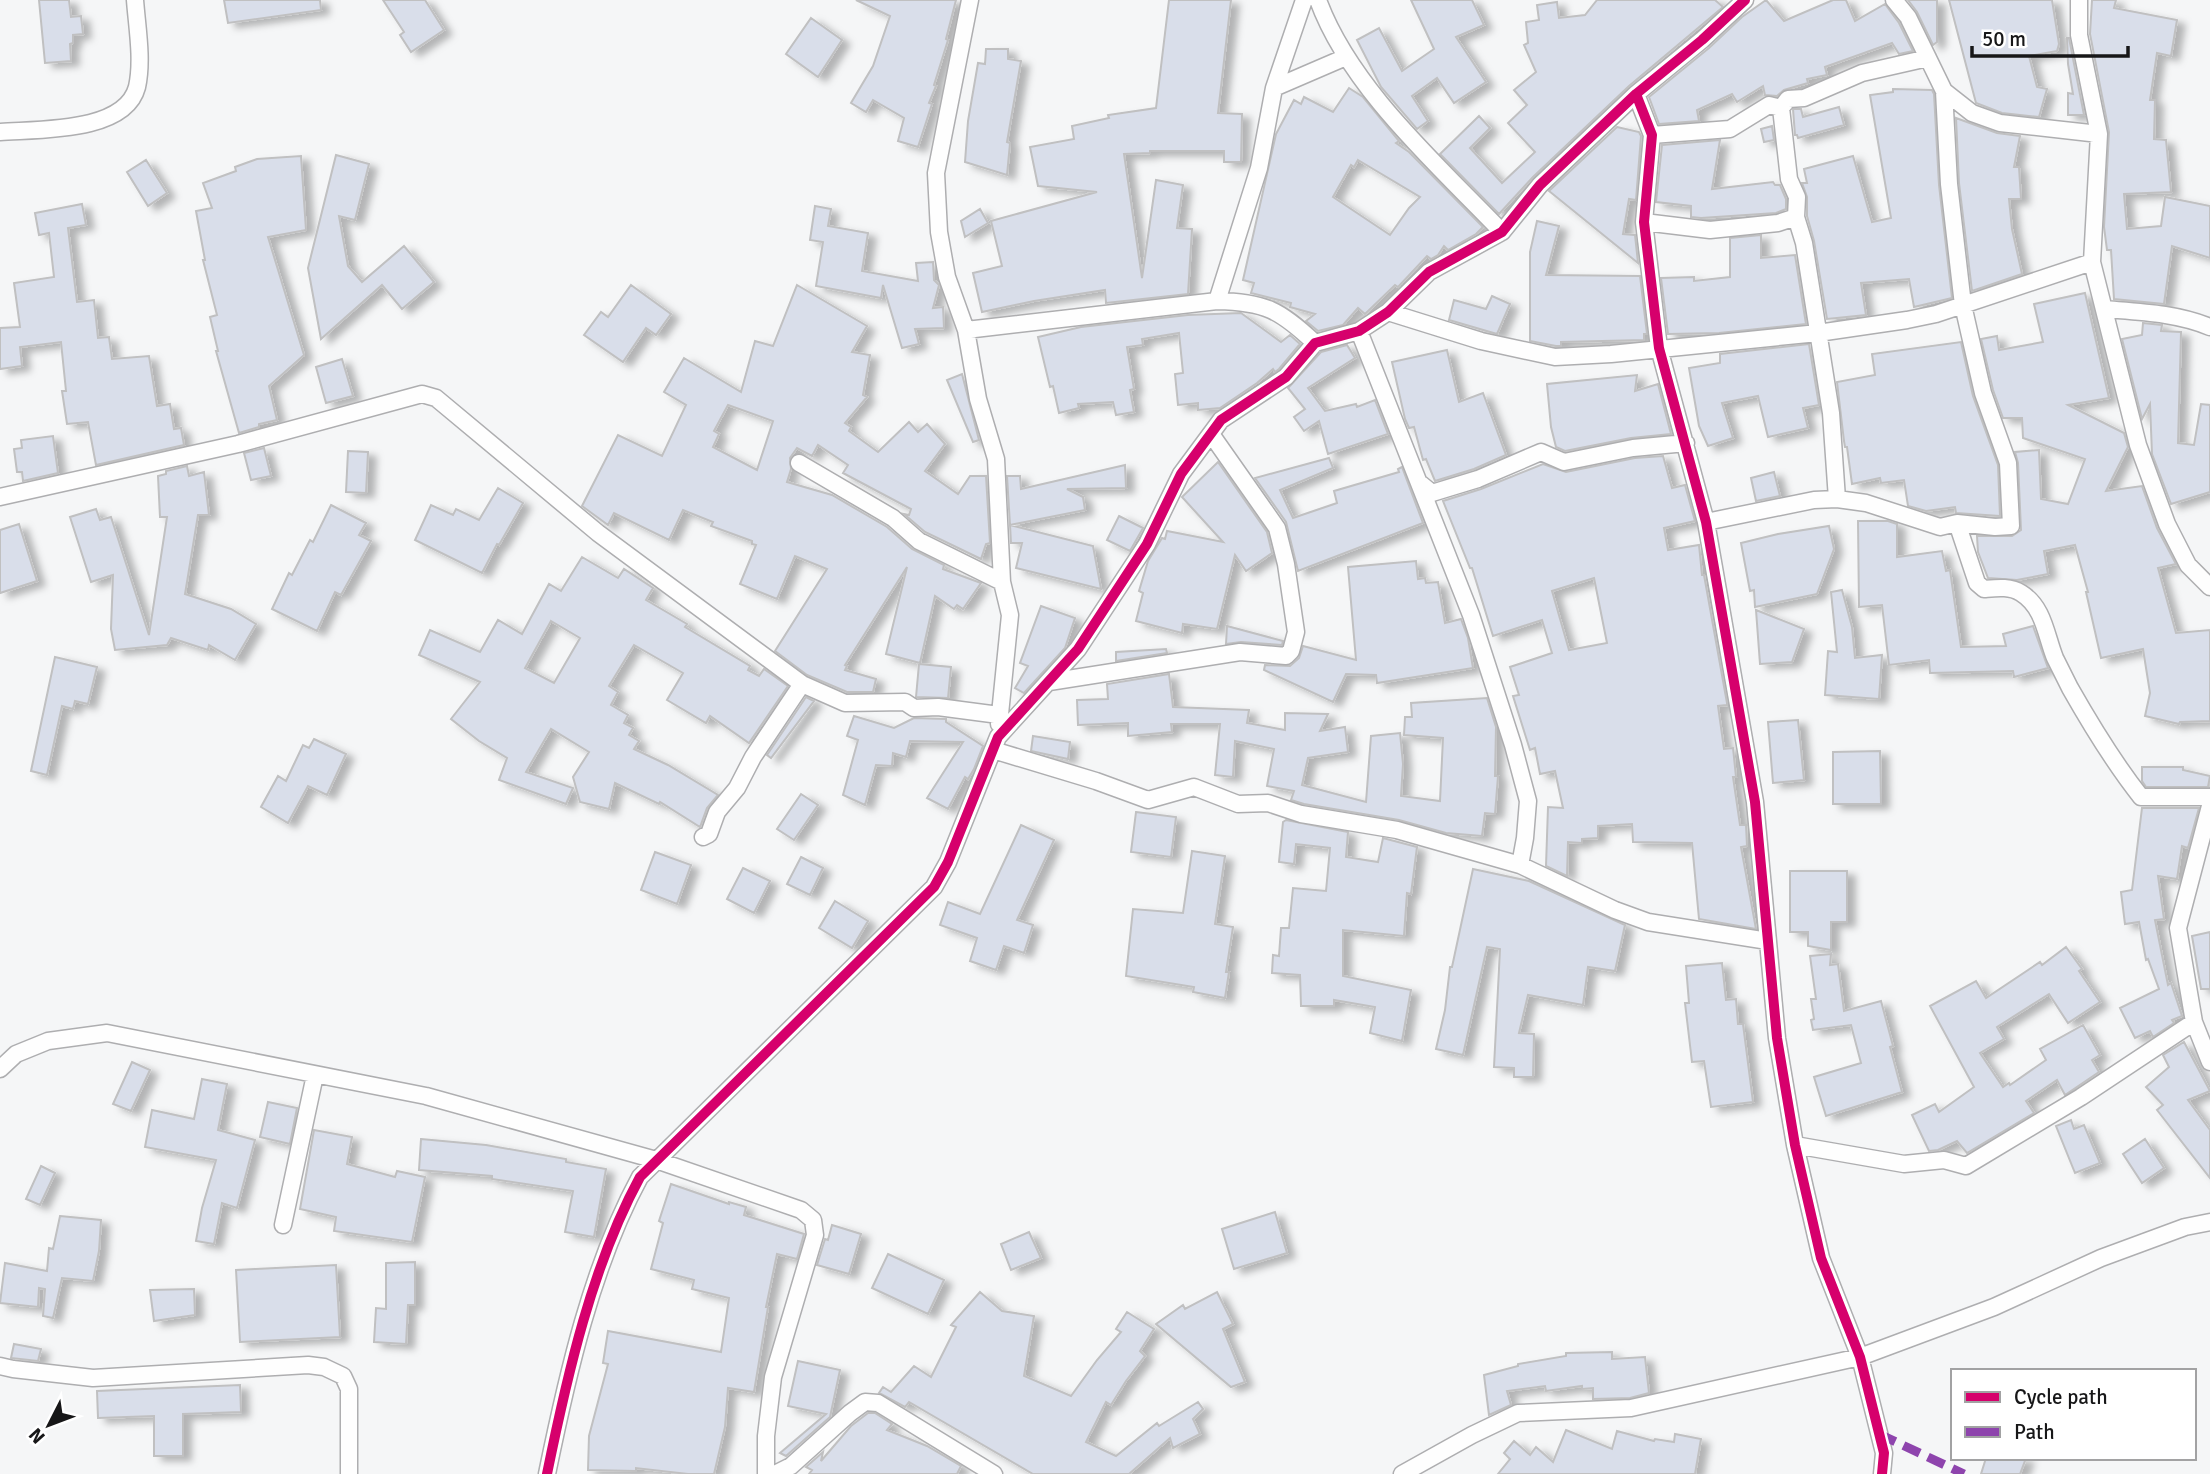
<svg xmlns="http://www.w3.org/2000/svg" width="2210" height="1474" font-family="Signika,sans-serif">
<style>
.building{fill:#d9deea;stroke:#c0c0c1;stroke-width:2;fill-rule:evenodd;filter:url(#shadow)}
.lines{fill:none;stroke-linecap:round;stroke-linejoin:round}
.minor-casing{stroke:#aeaeb0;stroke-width:19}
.minor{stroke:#fefefe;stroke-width:16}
.quiet{stroke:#8e44ad;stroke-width:9;stroke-dasharray:18 9;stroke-linecap:butt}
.cycleway-casing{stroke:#fff;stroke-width:15}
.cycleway{stroke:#d6006c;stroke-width:10}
</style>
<defs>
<filter id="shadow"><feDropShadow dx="8" dy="4.5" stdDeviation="3.5" flood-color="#0004"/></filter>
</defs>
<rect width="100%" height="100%" fill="#f5f6f7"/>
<path class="building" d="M39 0H69L71 17 81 16 83 34 73 35V43L70 44 71 61 45 63Z
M224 0H320L321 10 228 23Z
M383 0H425L444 30 411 52 400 35 404 32Z
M856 0H956L946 39 948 40 934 85 936 86 929 103 932 104 918 147 898 141 904 118 873 100 866 112 851 103 873 66 890 16Z
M1169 0H1231L1218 113 1242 114 1241 162H1224V151H1150V153L1124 154 1142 278 1156 180 1183 185 1177 228 1192 229 1188 294 1106 303 1105 290 1034 301 982 312 973 273 1002 266 991 221 1097 192 1038 186 1030 147 1074 139 1072 126 1109 118 1108 115 1156 108Z
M1411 0H1472L1484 25 1456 37 1486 82 1454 103 1437 78 1412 96 1428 121 1417 129 1381 87 1357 40 1379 28 1402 71 1434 49Z
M1597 0H1715L1723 7 1629 86 1533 177 1499 214 1440 154 1479 116 1490 128 1470 148 1502 183 1535 152 1508 123 1527 105 1514 90 1536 72 1524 45 1528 43 1526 22 1539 20 1537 5 1557 2 1559 18 1585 15Z
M1766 0 1784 21 1833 0H1846L1855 21 1885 4 1899 23 1913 51 1899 54 1892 43 1825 67 1827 75 1807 79 1808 83 1784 90 1777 96 1765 95 1763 86 1737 102 1732 94 1697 110 1699 121 1659 124 1649 97 1709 48 1742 17Z
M1908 0H1937V42L1933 45 1917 12Z
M1949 0H2052L2059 44 2057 51 2029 56 2037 87 2047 89 2039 117 2002 113 1976 103Z
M2092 0H2116L2114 8 2177 20 2171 56 2157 53 2150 100H2155L2154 139 2166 140 2171 192 2124 194 2127 229 2161 226 2165 197 2210 206V258L2172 246 2164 304 2114 299 2111 250H2107L2104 227 2109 132 2090 34Z
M811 18 842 40 818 77 786 54Z
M2067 38H2069L2084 115H2068V93L2073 94 2068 64Z
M986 49H1008V59L1021 61 1007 142 1010 143 1007 175 965 162 968 121 978 63 985 64Z
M1349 88 1363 97 1399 141 1396 143 1409 152 1483 227 1476 234 1448 250 1444 246 1438 255 1431 259 1427 256 1398 287 1395 285 1365 314 1358 308 1343 325 1318 331 1306 321 1315 314 1290 307 1291 303 1251 293 1254 283 1243 280 1276 134 1294 100 1301 104 1304 97 1333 112ZM1358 160 1420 197 1409 208 1390 235 1333 197 1351 165 1354 167Z
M1893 89 1932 90 1934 94 1939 185 1952 298 1914 307 1909 279 1861 283 1866 315 1827 319 1814 241 1807 216V197L1802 183H1807L1804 169 1853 156 1872 222 1891 218 1870 95 1893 92Z
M1839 107 1844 125 1798 138 1797 135H1795L1793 109H1801L1803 117Z
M1956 118 1997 133 2020 136 2014 167H2019L2021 199H2009L2012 229 2022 274 1972 291 1959 183Z
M1772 126 1774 140 1764 142 1761 129Z
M1617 127 1639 132 1641 136 1636 200 1629 199 1623 234 1635 235 1638 263 1549 191Z
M1720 140 1712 189 1773 182 1775 185H1780L1786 199V209L1776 213 1701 218 1691 217V206L1656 202 1662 145Z
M336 155 369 164 355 220 339 216 348 266 362 282 404 246 434 282 402 309 382 285 321 339 308 268Z
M301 156 306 230 268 237 304 355 269 386 277 420 259 424V427L239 433 216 351H218L210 317 217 315 203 260H205L196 211 212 208 203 183 236 171 235 167 257 159Z
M146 160 167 193 148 206 127 172Z
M82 204 86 225 68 228 77 302 94 300 98 338 109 337 112 359 149 356 157 406 170 404 174 429 181 428 184 445 96 465 88 422 67 424 62 391H66L61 342 20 347 22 366 0 369V328L20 327 14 283 54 277 49 233 39 235 35 213Z
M815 206 831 209 828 226 868 233 862 271 918 281 916 263 933 262 934 280 939 285 933 308 943 307 944 328 915 329 919 344 902 348 883 285 881 298 816 286 823 242 810 240Z
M980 209 988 223 965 237 961 221Z
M1537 221 1559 226 1546 275 1640 276 1647 334H1644V340L1561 342V346H1556L1530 341V252Z
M1761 235V258L1795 255 1806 324 1719 333 1668 334 1661 278 1694 277V281L1730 277V238Z
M631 285 671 314 656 335 646 328 623 362 584 335 601 312 608 317Z
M797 285 867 326 852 352 870 355 863 395 867 397 845 423 851 427 849 431 878 452 909 422 918 432 927 424 945 444 925 471 958 494 970 476H986L990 543 986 544 981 559 925 532 904 514 909 515 911 509 843 473 848 465 818 445 812 456 797 448 790 458 791 469 787 482 832 495 887 527 912 549 944 565 943 569 981 583 963 609 957 605 954 609 935 596 920 663 886 654 907 567 845 665 847 666 845 670 876 679 873 692H847L807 675 775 651 827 569 795 556 777 599 740 584 756 545 752 544V541L711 526 713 522 683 510 669 540 614 513 608 525 582 506 618 435 662 456 686 405 664 392 684 358 741 392 755 341 773 346ZM728 405 773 421 757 470 713 447 719 434 714 431Z
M2085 293 2109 398 2068 405 2124 433 2128 447 2106 491 2142 486 2157 528 2176 564 2158 568 2176 633 2210 630V721L2180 722 2179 724 2145 716 2150 693 2143 649 2101 658 2086 592H2088L2075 545 2044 551 2048 574 2017 580 1988 578 1978 552 1977 536H2012L2021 530 2018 463 2015 452 2039 450 2041 499 2068 504 2085 459 2023 438 2022 418H2003L1993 390 1981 339 1997 336 1999 350 2043 342 2034 304Z
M1492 296 1510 304 1497 334 1449 320 1454 300 1486 309Z
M1241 313 1281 342 1290 335 1300 344 1279 369 1275 372 1273 369 1257 383 1220 408 1198 410V403L1178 405 1175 374 1183 373 1179 333 1142 339 1143 345 1127 347 1134 389 1130 390 1134 412 1116 415 1113 402 1078 404 1079 408 1059 413 1053 386 1050 387 1038 337 1081 327 1188 315Z
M2143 323 2162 325 2161 331 2181 332 2178 443 2194 445 2201 404 2210 405V492L2171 504 2152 454 2150 404 2142 419 2122 339 2142 335Z
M1961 342 1973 396 1998 465 2000 516 1956 513 1955 507 1926 511 1908 506 1904 480 1881 483 1880 478 1852 484 1847 447H1845L1844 441 1837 382 1875 375 1872 354Z
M1809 344 1819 405 1803 408 1808 428 1768 437 1758 396 1722 403 1733 438 1708 446 1699 426 1689 368 1720 363V354Z
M1347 345 1355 358 1308 388 1325 411 1356 404 1357 407 1375 400 1388 434 1328 454 1319 421 1304 431 1294 417 1305 409 1288 388 1321 352Z
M1447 350 1459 402 1483 393 1506 455 1474 469 1435 481 1426 459 1423 460 1414 427 1409 428 1405 419 1392 362Z
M342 359 353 396 326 403 316 367Z
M962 374 979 440 973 442 947 380Z
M1637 375 1635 391 1658 384 1671 434 1631 438 1565 451 1556 447 1551 427 1547 384Z
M53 436 58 473 23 481 22 472H17L14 449 22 448 21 440Z
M264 448 271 476 251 480 244 453Z
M348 451 368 452 366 493 346 492Z
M1663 456 1672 488 1685 485 1695 521 1664 528 1668 550 1699 545 1702 575H1704L1727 703V705L1718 706 1724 749 1733 748 1736 777H1733L1740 825H1746L1747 846 1741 847 1756 929 1699 919 1692 843 1633 842 1632 824 1598 826V838L1582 839V843L1568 842 1567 876 1546 866 1548 807 1563 808 1555 771 1540 774 1535 748 1530 750 1513 696 1519 695 1510 667 1552 653 1542 620 1493 636 1472 568H1470L1443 501 1481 489 1543 464 1566 472 1635 458ZM1594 578 1607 643 1569 650 1552 591Z
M1329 458 1333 468 1280 490 1293 518 1337 503 1334 491 1399 472 1398 469 1402 467 1423 523 1298 571 1286 522 1255 478Z
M1218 462 1267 532 1272 553 1246 571 1235 555 1217 629 1183 624 1182 633 1136 621 1143 593 1139 591 1148 561 1162 538 1165 539 1167 531 1223 542 1182 497Z
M1125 465 1126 488 1067 489 1083 497 1085 510 1010 525 1007 476H1020L1021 489Z
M187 466 189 476 204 472 209 515H198L185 594 231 609 256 624 235 660 209 645 208 650 171 638 167 645 115 650 111 629 113 575 91 582 70 517 96 509 100 520 111 517 149 635 167 517H160L158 476 166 474V471Z
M1774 472 1780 496 1756 501 1751 478Z
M498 488 523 503 499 545 497 544 482 573 415 540 431 505 453 515 456 509 479 520Z
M331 505 366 523 359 535 371 541 341 595 335 592 317 631 272 609 289 573 292 575 310 540 313 542Z
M1119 516 1143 528 1130 551 1107 540Z
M1858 521H1888L1897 524V557L1942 551 1946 571 1950 570 1961 647 2006 646 2003 634 2033 626 2048 668 2014 677 2013 671 1930 673 1929 660 1889 665 1882 605 1859 607Z
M19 524 37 581 0 593V530Z
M1010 525 1093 546 1101 589 1016 568 1022 543H1011Z
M1829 526 1834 549 1817 594 1755 607 1754 590 1750 591 1741 543 1778 534Z
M582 557 618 578 624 569 653 588 646 600 687 624 685 627 750 666 748 670 759 676 764 669 788 686 749 743 710 716 706 723 667 700 683 673 634 645 609 686 618 692 611 705 628 715 624 723 633 728 629 735 639 741 634 749 668 765 718 795 707 808 700 827 660 802 659 804 615 783 609 809 580 802 573 777 589 752 551 729 526 772 573 788 566 804 499 780 507 758 479 741 451 719 480 682 419 655 430 630 480 652 498 620 522 634 549 584 561 591ZM551 621 580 638 554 683 525 668Z
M1416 561 1418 579 1425 578 1426 583 1438 582 1445 623 1461 619 1468 638 1473 668 1377 683 1376 675 1346 674 1333 702 1264 670 1265 665 1290 666 1299 658 1303 646 1356 660 1348 567Z
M1842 590 1852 627 1855 658 1882 655 1879 699 1825 695 1828 651 1837 652 1831 592Z
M1041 606 1075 618 1065 648 1024 693 1015 688 1028 666 1020 663Z
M1756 610 1804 629 1792 662 1760 664Z
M1227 626 1283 641 1282 645 1241 642 1226 644Z
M1166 649 1167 653 1116 661V652Z
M55 657 97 667 88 704 75 701 73 709 62 706 47 775 31 771Z
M919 664 951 667 948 698 916 697Z
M1169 674 1173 707 1249 710 1247 723 1285 730V713L1328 714 1320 731 1345 727 1348 752 1308 758 1302 785 1366 802 1371 736 1400 733 1403 764 1401 796 1440 801 1443 738 1404 735 1405 717H1412L1411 703 1487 698 1496 727 1495 776H1498L1495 814 1485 813 1482 836 1446 833 1399 820 1304 804 1291 800 1294 791 1267 786 1274 749 1235 741 1233 777 1215 775 1220 724H1171L1172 732 1128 736V723L1078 725 1077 700 1108 699 1107 684Z
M806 697 814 701 771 758 767 755Z
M854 716 894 728 914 718 946 719V722L983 746 974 769 968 779 965 777 948 809 927 798 963 742 910 741 906 757 893 753 892 766 876 765 865 805 843 795 858 740 847 736Z
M1798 720 1804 780 1773 783 1768 722Z
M1033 736 1070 742 1068 759 1031 751Z
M314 739 346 754 327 795 308 786 288 823 261 807 278 776 286 781 303 745 309 748Z
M1880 751 1881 804H1833V752Z
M2142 767H2183V770L2210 776 2208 787H2146L2142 781Z
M801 794 818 805 794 840 777 829Z
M2142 808H2199L2188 848 2182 846 2177 879 2158 876 2164 919 2155 920 2168 985 2171 983 2182 1016 2172 1020 2174 1023 2153 1037 2150 1031 2135 1038 2120 1008 2159 989 2148 959 2146 960 2139 922 2125 924 2121 892 2132 890Z
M1136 812 1176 817 1171 857 1131 852Z
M1286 820 1348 832 1346 857 1378 862 1383 838 1417 847 1411 894 1407 893 1404 936 1343 930V976L1411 990 1402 1041 1370 1033 1375 1007 1334 1000V1006H1301L1300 975 1272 973 1273 955 1279 956 1281 928H1289L1293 888 1326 891 1330 848 1296 844 1294 864 1279 862 1283 822Z
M1021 825 1054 840 1017 920 1033 925 1024 953 1004 946 996 970 970 961 977 938 940 925 948 902 980 914Z
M1192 851 1225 856 1215 924 1233 927 1226 972H1229L1225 998 1193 992 1194 987 1126 976 1133 909 1183 913Z
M655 852 691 865 677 904 641 890Z
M801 857 823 868 810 895 787 884Z
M743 868 770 881 754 913 727 899Z
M1473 869 1529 881 1625 925 1615 971 1588 967 1583 1005 1528 995 1519 1033 1534 1034 1533 1077H1514V1068L1494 1067 1500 949 1487 947 1463 1055 1436 1049 1445 1010 1450 967H1452Z
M1790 871H1847V922H1831V950L1808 946V932H1790Z
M835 901 868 921 852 948 819 928Z
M2210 932V989H2201L2192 936Z
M2066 947 2082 969 2079 971 2100 1002 2068 1023 2049 994 1997 1027 2004 1039 1980 1053 2003 1087 2009 1083 2010 1085 2046 1060 2040 1049 2083 1025 2100 1055 2092 1060 2099 1072 2065 1095 2057 1080 2026 1101 2034 1113 1967 1153 1957 1141 1938 1150 1929 1151 1912 1115 1935 1104 1939 1112 1974 1087 1930 1006 1976 981 1986 998 2040 962 2042 965Z
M1831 954 1830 965 1838 964 1844 1011 1881 1001 1893 1046 1890 1047 1902 1092 1826 1116 1814 1077 1861 1063 1851 1025 1813 1030 1811 1020 1814 1019 1811 999H1816L1810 956Z
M1722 963 1726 1000 1736 999 1738 1024H1743L1753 1102 1711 1107 1704 1061 1692 1062 1685 1003H1689L1686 966Z
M2184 1042 2210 1091 2188 1100 2210 1130V1178L2157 1110 2163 1105 2146 1087 2169 1067 2163 1055Z
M132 1062 150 1070 131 1111 113 1104Z
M202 1079 227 1084 218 1130 255 1140 237 1208 222 1203 214 1244 196 1241 202 1208 216 1160 145 1147 152 1110 194 1119Z
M268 1102 297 1108 290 1144 260 1137Z
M2071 1120 2074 1129 2084 1125 2100 1163 2075 1173 2056 1126Z
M314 1130 352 1137 347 1164 395 1177 397 1171 425 1177 412 1242 334 1231 336 1217 300 1209Z
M421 1139 486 1145 566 1159V1162L606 1169 594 1237 565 1232 573 1191 492 1179V1176L419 1170Z
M2145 1139 2164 1168 2142 1183 2123 1154Z
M41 1166 55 1173 40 1205 26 1199Z
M671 1184 729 1204V1202L746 1207 744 1215 804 1234 797 1259 777 1254 766 1307H768L754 1392 728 1388 725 1427 714 1474H688L636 1468V1471L588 1470 589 1436 608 1364 603 1363 608 1331 721 1352 729 1298 692 1289 694 1280 651 1269 663 1223 659 1221Z
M1275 1212 1287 1253 1234 1269 1222 1229Z
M60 1216 101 1220 99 1251 93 1281 62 1278 53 1318 43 1316 45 1289 39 1288 38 1307 0 1303 5 1263 47 1271 49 1248 53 1249Z
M832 1225 861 1234 849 1274 817 1265 825 1239 828 1240Z
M1029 1232 1041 1258 1011 1270 1001 1244Z
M888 1254 944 1280 928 1314 872 1288Z
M415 1262V1305H408L406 1344 374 1342 376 1308 386 1309V1263Z
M336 1265 340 1337 240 1342 236 1270Z
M194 1289 195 1315 154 1321 150 1290Z
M980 1292 1002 1311 1034 1316 1024 1376 1071 1396 1097 1360 1121 1332 1116 1329 1127 1312 1154 1329 1140 1351 1145 1356 1126 1381 1111 1405 1106 1402 1086 1442 1116 1456 1157 1423 1159 1426 1198 1402 1203 1409 1193 1419 1200 1434 1173 1448 1170 1438 1129 1474H1033L909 1402 905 1407 879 1393 883 1387 891 1392 914 1366 931 1377 956 1327 951 1325Z
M1217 1292 1233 1324 1223 1329 1245 1382 1231 1387 1156 1324 1183 1305 1185 1309Z
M14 1344 41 1349 38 1361 11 1358Z
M1612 1352V1359L1645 1357 1649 1393 1630 1398 1593 1399V1388L1582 1389V1386L1546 1391 1545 1386 1507 1391 1511 1405 1489 1415 1484 1375 1518 1366V1364L1566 1356V1353Z
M798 1361 840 1370 830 1417 786 1456 780 1453 826 1414 788 1406Z
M240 1385 241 1412 183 1414V1456H154V1416L98 1418 97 1391Z
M868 1413H875L892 1424 887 1430 927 1446 961 1466 957 1474H809L812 1470 806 1467 823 1452 821 1461 851 1426Z
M1566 1430 1612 1449 1617 1431 1654 1441 1655 1439 1674 1442 1675 1434 1701 1439 1695 1474H1498L1510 1459 1504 1453 1514 1441 1530 1455 1536 1447 1553 1462Z
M1986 1458H2026L2020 1474H1981Z"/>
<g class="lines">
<defs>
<path id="minor" d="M970 0 936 173 939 232 947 277 966 330 978 399 996 459 1002 582 1010 615 999 724
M1318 0C1350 88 1438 165 1502 232
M1894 0 1908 17 1944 91 1949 184 1963 305 1983 393 2008 463 2011 526 1995 527 1957 523
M2079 0V35L2099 134 2092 262 2138 445 2167 524 2188 565 2210 587
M1274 88 1346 57
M1944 91 1972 113 2000 123 2099 134
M1636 94 1652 135 1644 222 1659 348 1706 522 1755 802 1777 1038 1795 1145 1821 1258 1860 1357 1884 1453 1882 1474
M1781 108 1789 179 1797 197 1796 217 1804 243 1831 413 1837 499
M0 132C38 129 125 133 137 87 143 60 137 27 135 0
M1652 135 1730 129 1769 105 1781 108 1788 99 1804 98 1862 73 1928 58
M1644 222 1710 230 1778 223 1796 217
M1217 301 1259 168 1274 88 1304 0
M2104 309C2140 312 2176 313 2210 327
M1388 312 1481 341 1555 357 1611 354 1818 333 1907 320 1936 314 2092 262
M966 330 1217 301C1265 302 1280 310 1315 343
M1359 331 1471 615 1513 745 1528 801 1525 838 1520 865
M799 463 893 518 919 541 1002 582
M1421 484 1432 493 1478 479 1541 452 1564 462 1633 448 1686 443
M0 497 238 444 422 394 436 398 598 533 802 684 845 703 905 702 914 708 938 707 999 715
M1706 522 1814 500 1837 499 1866 503 1940 527 1957 523 1977 583 1984 589C1996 588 2010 586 2021 593 2044 607 2046 636 2055 658 2060 668 2065 678 2070 688 2091 725 2114 763 2141 797H2210
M1049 682 1240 652 1286 656 1291 651 1296 632 1286 564 1277 528 1211 434
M993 750 1096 781 1148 800 1194 787 1238 804 1268 803 1301 814 1397 830 1520 865 1615 910 1648 922 1768 941
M2210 806 2178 928 2194 1022 2210 1062
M703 837 709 834 717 812 737 788 753 757 802 684
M0 1069 16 1054 48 1041 107 1033 426 1096 656 1160 801 1210 813 1220 815 1235 773 1377 766 1436V1474
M1795 1145 1904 1164 1944 1160 1966 1166 2081 1097 2194 1022
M283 1225 315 1075
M0 1366 13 1369 93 1378 308 1365 324 1367 343 1376 349 1389V1474
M547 1474C567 1376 592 1265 640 1177L934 887 948 862 998 737 1078 649 1147 544 1181 474 1221 420 1286 377 1315 343 1359 331 1388 312 1429 272 1502 232 1540 185 1636 94 1702 40 1745 0
M775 1474 791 1466 850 1413 865 1402 878 1403 994 1474
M1402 1474 1472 1435 1518 1413 1631 1408 1860 1357 1994 1307 2101 1258 2185 1227 2210 1222"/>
</defs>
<use href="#minor" class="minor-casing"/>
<use href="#minor" class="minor"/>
<path class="quiet" d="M1879 1434 1964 1474"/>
<defs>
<path id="cycleway" d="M1636 94 1652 135 1644 222 1659 348 1706 522 1755 802 1777 1038 1795 1145 1821 1258 1860 1357 1884 1453 1882 1474
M547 1474C567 1376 592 1265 640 1177L934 887 948 862 998 737 1078 649 1147 544 1181 474 1221 420 1286 377 1315 343 1359 331 1388 312 1429 272 1502 232 1540 185 1636 94 1702 40 1745 0"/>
</defs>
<use href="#cycleway" class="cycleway-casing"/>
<use href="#cycleway" class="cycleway"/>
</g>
<rect x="1951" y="1369" width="245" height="91" fill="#ffffff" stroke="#a2a2a3" stroke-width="2"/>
<rect x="1965" y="1392" width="35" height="10" fill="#d6006c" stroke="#a2a2a3" stroke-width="2"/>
<text x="2014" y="1404" font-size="21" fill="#171718">Cycle path</text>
<rect x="1965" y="1427" width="35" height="10" fill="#8e44ad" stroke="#a2a2a3" stroke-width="2"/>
<text x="2014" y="1439" font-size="21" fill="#171718">Path</text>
<g transform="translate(49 1425) rotate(228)" stroke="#ffffff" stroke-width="5" paint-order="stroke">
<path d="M0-5L12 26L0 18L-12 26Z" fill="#171718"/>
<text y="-10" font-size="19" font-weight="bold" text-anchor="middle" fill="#171718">N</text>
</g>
<path d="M1972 46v10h156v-10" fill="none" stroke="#171718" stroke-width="3.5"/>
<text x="1982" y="46" font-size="21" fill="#171718" stroke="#ffffff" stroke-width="5" paint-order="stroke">50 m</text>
</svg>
